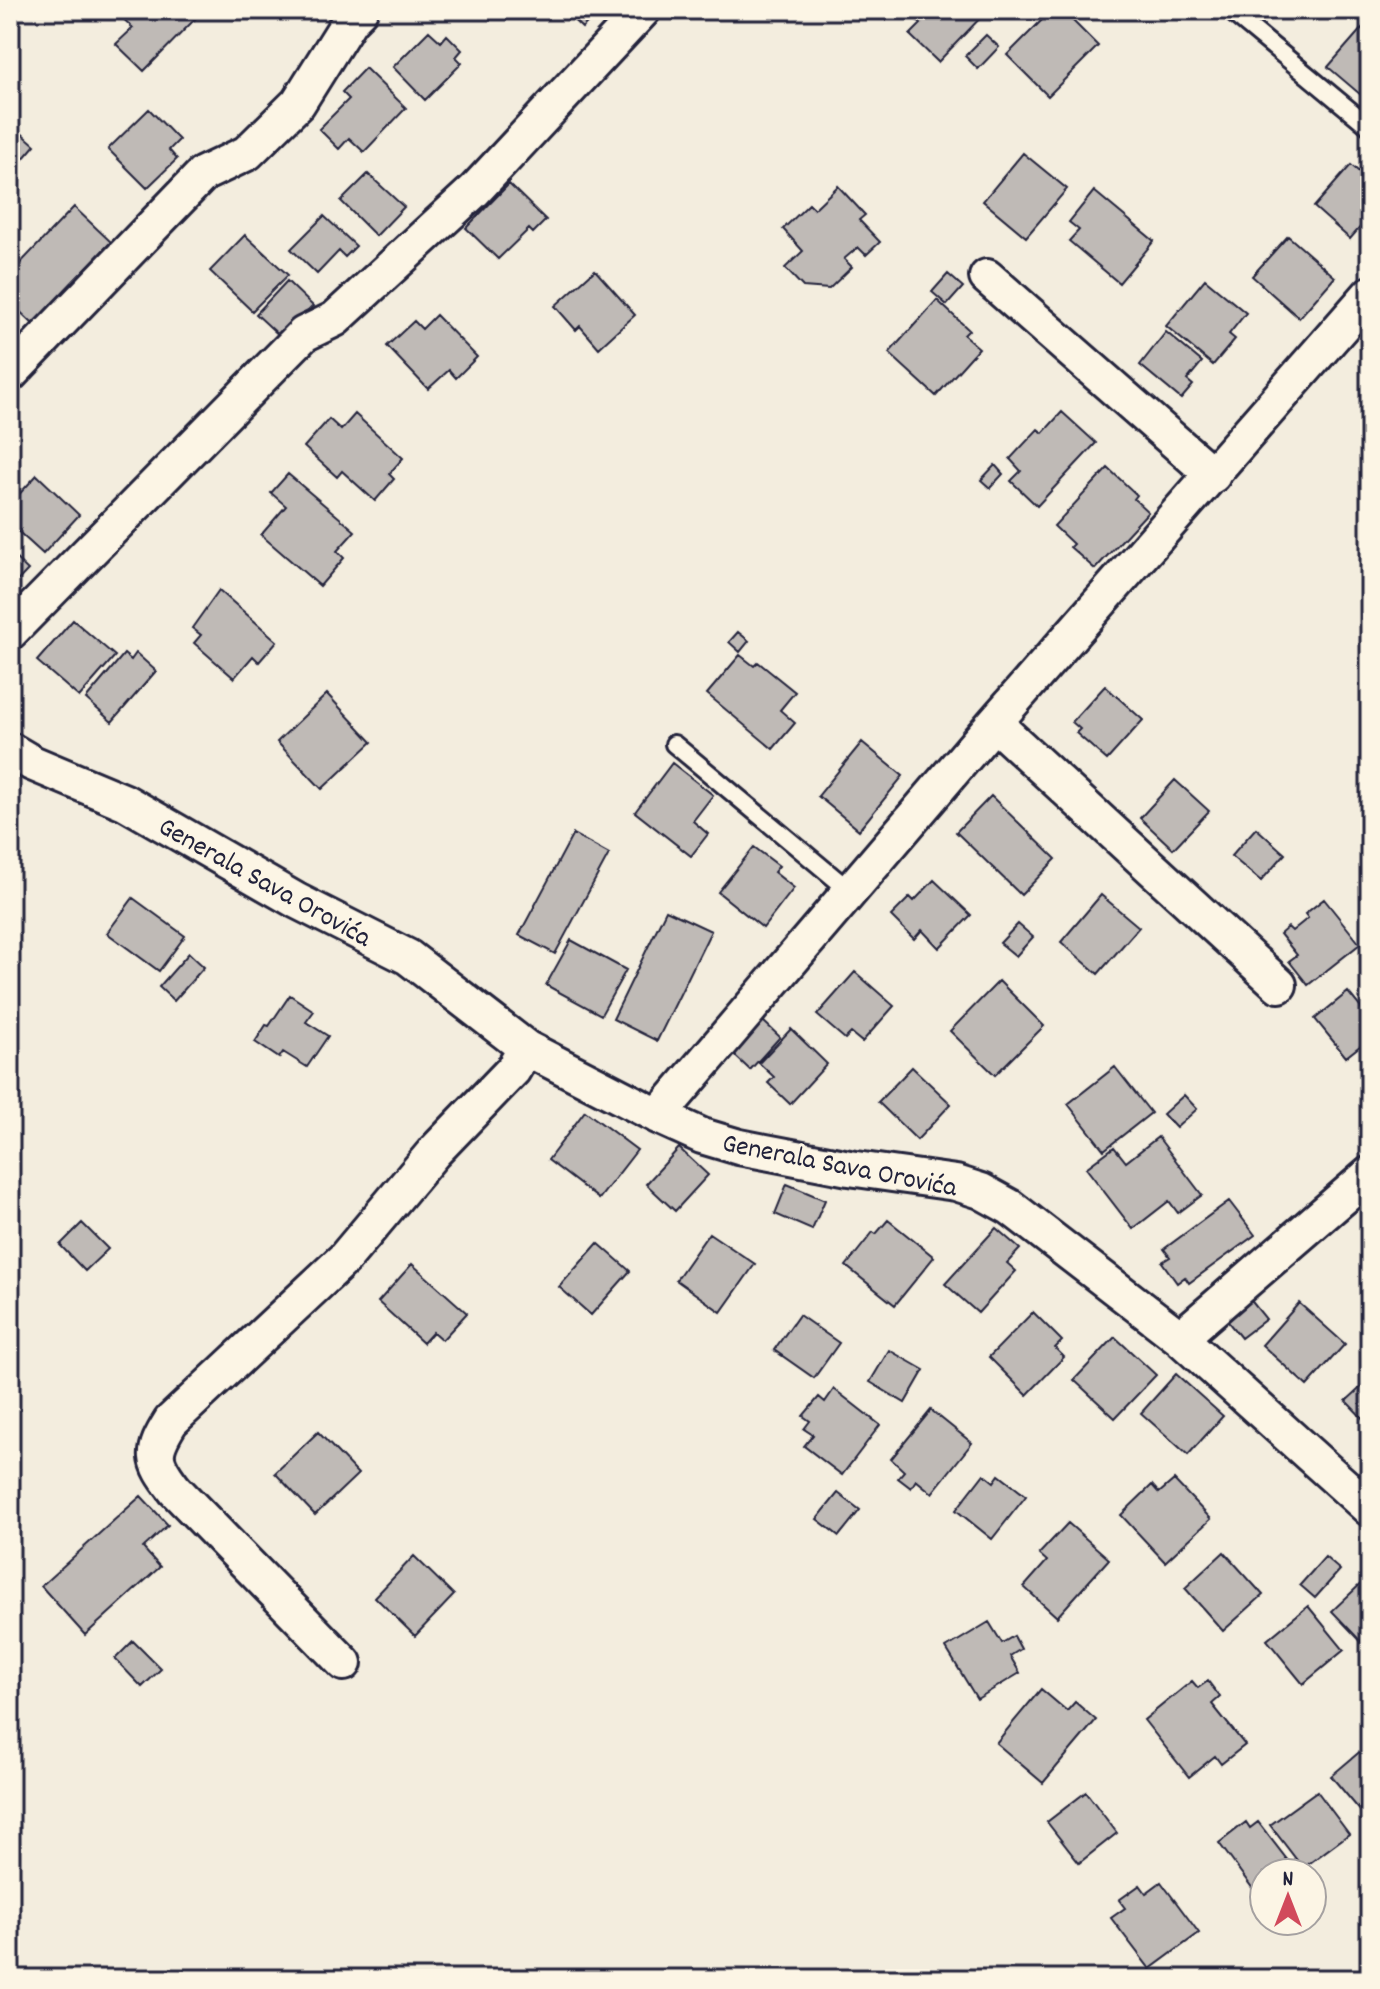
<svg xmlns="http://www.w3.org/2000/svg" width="1380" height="1989" font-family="Dekko,sans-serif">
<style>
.building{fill:#bfbab6;stroke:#22223b;stroke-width:2}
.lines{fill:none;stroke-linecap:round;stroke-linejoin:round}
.service-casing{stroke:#22223b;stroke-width:22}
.minor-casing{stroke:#22223b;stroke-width:40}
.service{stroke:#fcf5e5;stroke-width:16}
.minor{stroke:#fcf5e5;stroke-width:34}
.labels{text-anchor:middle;stroke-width:6;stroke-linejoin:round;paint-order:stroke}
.street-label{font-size:28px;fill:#22223b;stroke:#fcf5e5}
</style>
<rect width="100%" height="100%" fill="#f3edde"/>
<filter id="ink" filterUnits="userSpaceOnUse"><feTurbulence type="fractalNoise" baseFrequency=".0125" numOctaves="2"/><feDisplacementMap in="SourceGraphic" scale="16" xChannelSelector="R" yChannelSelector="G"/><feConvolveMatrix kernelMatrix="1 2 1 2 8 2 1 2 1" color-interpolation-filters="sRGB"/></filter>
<g filter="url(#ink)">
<path class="building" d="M120 10H198L201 13 144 71 116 44 133 28 117 13Z
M563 10H617L608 19 599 10 582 28Z
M913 10H984L986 12 938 62 910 35 921 24 909 13Z
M1052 10H1062L1098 46 1048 96 1007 55Z
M1370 19V99L1368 101 1328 67Z
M429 31 441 42 447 35 462 50 456 57 462 63 425 100 393 67Z
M986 35 999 47 978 69 965 56Z
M365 68 406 108 364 152 349 138 339 149 319 129 349 99 342 92Z
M149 109 179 140 169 150 177 159 147 188 108 149Z
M10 123 35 145 10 174Z
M1023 153 1067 189 1026 237 983 201Z
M1351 165 1370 181V216L1350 239 1314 207Z
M368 174 404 207 376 236 341 201Z
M509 184 546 220 533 233 529 229 498 259 466 228Z
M838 186 865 215 859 220 880 242 866 255 858 247 844 259 852 267 829 289 803 287 785 268 803 251 783 229 809 204 814 209Z
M1094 191 1154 241 1119 283 1069 241 1079 230 1069 222Z
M74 207 111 242 33 324 10 302V274Z
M324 216 356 246 345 257 339 251 317 274 291 249Z
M245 235 288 275 252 311 210 271Z
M1288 236 1335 277 1299 318 1252 276Z
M595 270 635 315 599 348 580 326 576 330 555 306Z
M948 274 963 287 947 305 932 292Z
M1205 279 1246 313 1229 334 1235 339 1213 365 1166 326Z
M287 281 313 306 282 338 256 314Z
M937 300 969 330 964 335 979 348 936 396 889 353Z
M436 315 477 357 456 378 449 370 428 389 387 346 414 321 422 329Z
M1166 332 1202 362 1187 380 1193 385 1181 399 1140 365Z
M1062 412 1096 443 1037 506 1011 481 1021 471 1010 459 1038 429 1043 433Z
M355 414 403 458 389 474 394 479 375 501 342 471 337 477 304 447 329 419 341 430Z
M995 465 1003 474 990 488 981 480Z
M1108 468 1137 495 1134 499 1148 512 1095 569 1070 547 1073 544 1054 526Z
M288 474 355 531 337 551 344 558 320 586 261 535 286 506 271 493Z
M37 475 79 515 43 554 10 524V504Z
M10 553 28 570 10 589Z
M219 590 277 641 259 662 253 656 234 678 194 643 201 635 192 628Z
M73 620 115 656 79 697 37 661Z
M738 632 749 641 740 652 729 642Z
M136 653 156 671 112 722 86 699 124 654 131 660Z
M740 655 754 666 758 662 795 692 780 710 795 723 773 749 707 694Z
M1105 686 1143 720 1107 760 1076 733 1080 729 1072 722Z
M327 694 372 742 322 789 277 742Z
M862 742 903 776 859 830 818 796Z
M672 763 713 795 693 821 708 834 691 856 635 812Z
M1175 780 1209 811 1173 849 1140 818Z
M991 796 1056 859 1021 895 956 832Z
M1256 828 1285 854 1261 881 1231 856Z
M573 834 609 854 555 954 519 935Z
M754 847 779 866 774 872 794 888 763 928 718 892Z
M934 880 971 915 939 948 922 930 914 939 891 916 910 897 914 901Z
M1101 895 1139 927 1098 974 1061 942Z
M133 898 185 936 159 971 107 933Z
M1324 899 1360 944 1308 985 1289 961 1297 955 1280 934 1288 927 1292 931 1308 918 1305 914Z
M666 910 711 931 657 1041 613 1019Z
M1018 924 1033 937 1016 956 1000 943Z
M571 940 626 970 601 1015 546 985Z
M189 953 204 967 174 1001 159 987Z
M855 972 894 1006 862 1042 851 1033 845 1039 817 1015Z
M999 981 1044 1026 995 1075 950 1031Z
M1348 992 1370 1019V1038L1346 1057 1315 1019Z
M290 995 314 1011 306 1022 328 1036 307 1067 283 1052 279 1058 255 1042 266 1025 269 1026Z
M762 1020 780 1037 750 1070 732 1053Z
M791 1029 827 1064 790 1104 768 1083 774 1077 759 1063Z
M912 1067 951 1104 917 1140 878 1102Z
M1115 1067 1151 1113 1104 1150 1068 1104Z
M1370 1076V1099L1359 1084Z
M1184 1095 1197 1109 1176 1128 1163 1114Z
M585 1111 637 1150 599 1199 548 1160Z
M1158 1137 1202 1195 1178 1213 1169 1201 1133 1229 1086 1168 1114 1147 1126 1162Z
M679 1148 708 1175 675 1211 646 1184Z
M787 1184 825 1200 812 1230 775 1214Z
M1229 1201 1255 1235 1189 1283 1185 1277 1177 1283 1162 1262 1170 1257 1164 1249Z
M888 1220 934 1257 895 1305 846 1266 873 1232 876 1234Z
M82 1223 108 1249 85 1271 60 1245Z
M996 1228 1020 1249 1007 1263 1016 1271 978 1313 945 1284Z
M709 1233 755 1264 721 1312 676 1280Z
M598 1243 630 1271 591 1315 559 1287Z
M412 1264 467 1313 442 1340 433 1332 423 1343 378 1302Z
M1249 1298 1266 1319 1241 1338 1224 1317Z
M1299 1303 1345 1344 1307 1386 1262 1345Z
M1033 1312 1062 1341 1055 1348 1064 1357 1027 1395 989 1357Z
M799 1315 839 1343 814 1378 774 1350Z
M1115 1337 1156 1375 1115 1418 1074 1380Z
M889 1350 924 1370 905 1403 870 1382Z
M1176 1374 1223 1416 1188 1455 1141 1413Z
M1370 1379V1426L1346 1401Z
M834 1389 880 1425 842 1475 804 1446 813 1435 804 1429 810 1421 803 1416 819 1397 825 1402Z
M931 1410 972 1443 932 1493 916 1480 911 1488 898 1478 904 1471 891 1459Z
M318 1432 358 1474 315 1515 275 1473Z
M984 1474 994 1482 999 1475 1026 1496 992 1539 956 1510Z
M1174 1480 1211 1519 1165 1562 1121 1515 1152 1485 1159 1493Z
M838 1493 860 1510 839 1536 817 1519Z
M141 1496 168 1525 143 1548 160 1567 85 1635 41 1586Z
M1068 1523 1109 1559 1057 1617 1024 1587 1047 1561 1039 1554Z
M1224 1552 1263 1595 1223 1631 1185 1588Z
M414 1556 454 1595 415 1636 375 1597Z
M1325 1557 1340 1570 1315 1598 1300 1585Z
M1368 1577 1370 1579V1651L1332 1611Z
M1308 1606 1344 1650 1303 1684 1267 1640Z
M989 1622 1002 1643 1014 1636 1021 1649 1010 1656 1020 1673 977 1699 946 1648Z
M133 1641 161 1669 142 1687 115 1659Z
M1192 1681 1198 1688 1208 1681 1220 1697 1212 1704 1245 1745 1221 1764 1215 1756 1189 1777 1144 1720Z
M1041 1689 1067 1711 1075 1702 1096 1720 1043 1783 996 1743Z
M1363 1749 1370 1758V1806L1362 1813 1331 1776Z
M1317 1791 1349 1834 1303 1868 1270 1825Z
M1086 1792 1117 1833 1079 1863 1047 1822Z
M1246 1822 1250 1828 1258 1822 1295 1870 1292 1873H1264V1893L1259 1897 1219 1843Z
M1161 1882 1199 1933 1150 1969 1111 1918 1125 1908 1119 1900 1140 1885 1146 1893Z"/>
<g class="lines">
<defs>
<path id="service" d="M1229 10 1370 127
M674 744 850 891"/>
<path id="minor" d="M987 277 1213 475
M10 374 203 174 247 153 298 103 350 20 360 10
M10 632 304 334 335 319 475 190 643 10
M994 723 1279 985
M10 750 32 763 125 802 297 901 408 957 526 1048 658 1116 702 1136 739 1147 849 1168 956 1183 981 1191 1010 1207 1180 1338 1370 1509
M658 1116 994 723 1370 294
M1180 1338 1370 1174
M344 1663 175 1490C152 1460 151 1453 171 1421L344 1259 434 1152 513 1070 526 1048"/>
</defs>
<use href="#service" class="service-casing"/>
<use href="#minor" class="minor-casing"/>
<use href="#service" class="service"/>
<use href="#minor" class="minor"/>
</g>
</g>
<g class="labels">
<g class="street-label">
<text transform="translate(266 880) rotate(29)" y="10">Generala Sava Orovića</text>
<text transform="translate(840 1163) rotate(11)" y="10">Generala Sava Orovića</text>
</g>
</g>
<rect width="1380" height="1989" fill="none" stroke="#fcf5e5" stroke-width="40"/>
<rect x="20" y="20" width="1340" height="1949" fill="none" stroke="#22223b" stroke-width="3" filter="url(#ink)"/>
<g transform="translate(1288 1897)"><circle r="38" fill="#fcf5e5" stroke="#a5a1a1" stroke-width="2"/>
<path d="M0-6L14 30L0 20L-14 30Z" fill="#d1495b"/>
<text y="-12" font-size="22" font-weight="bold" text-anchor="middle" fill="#22223b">N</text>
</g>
</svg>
